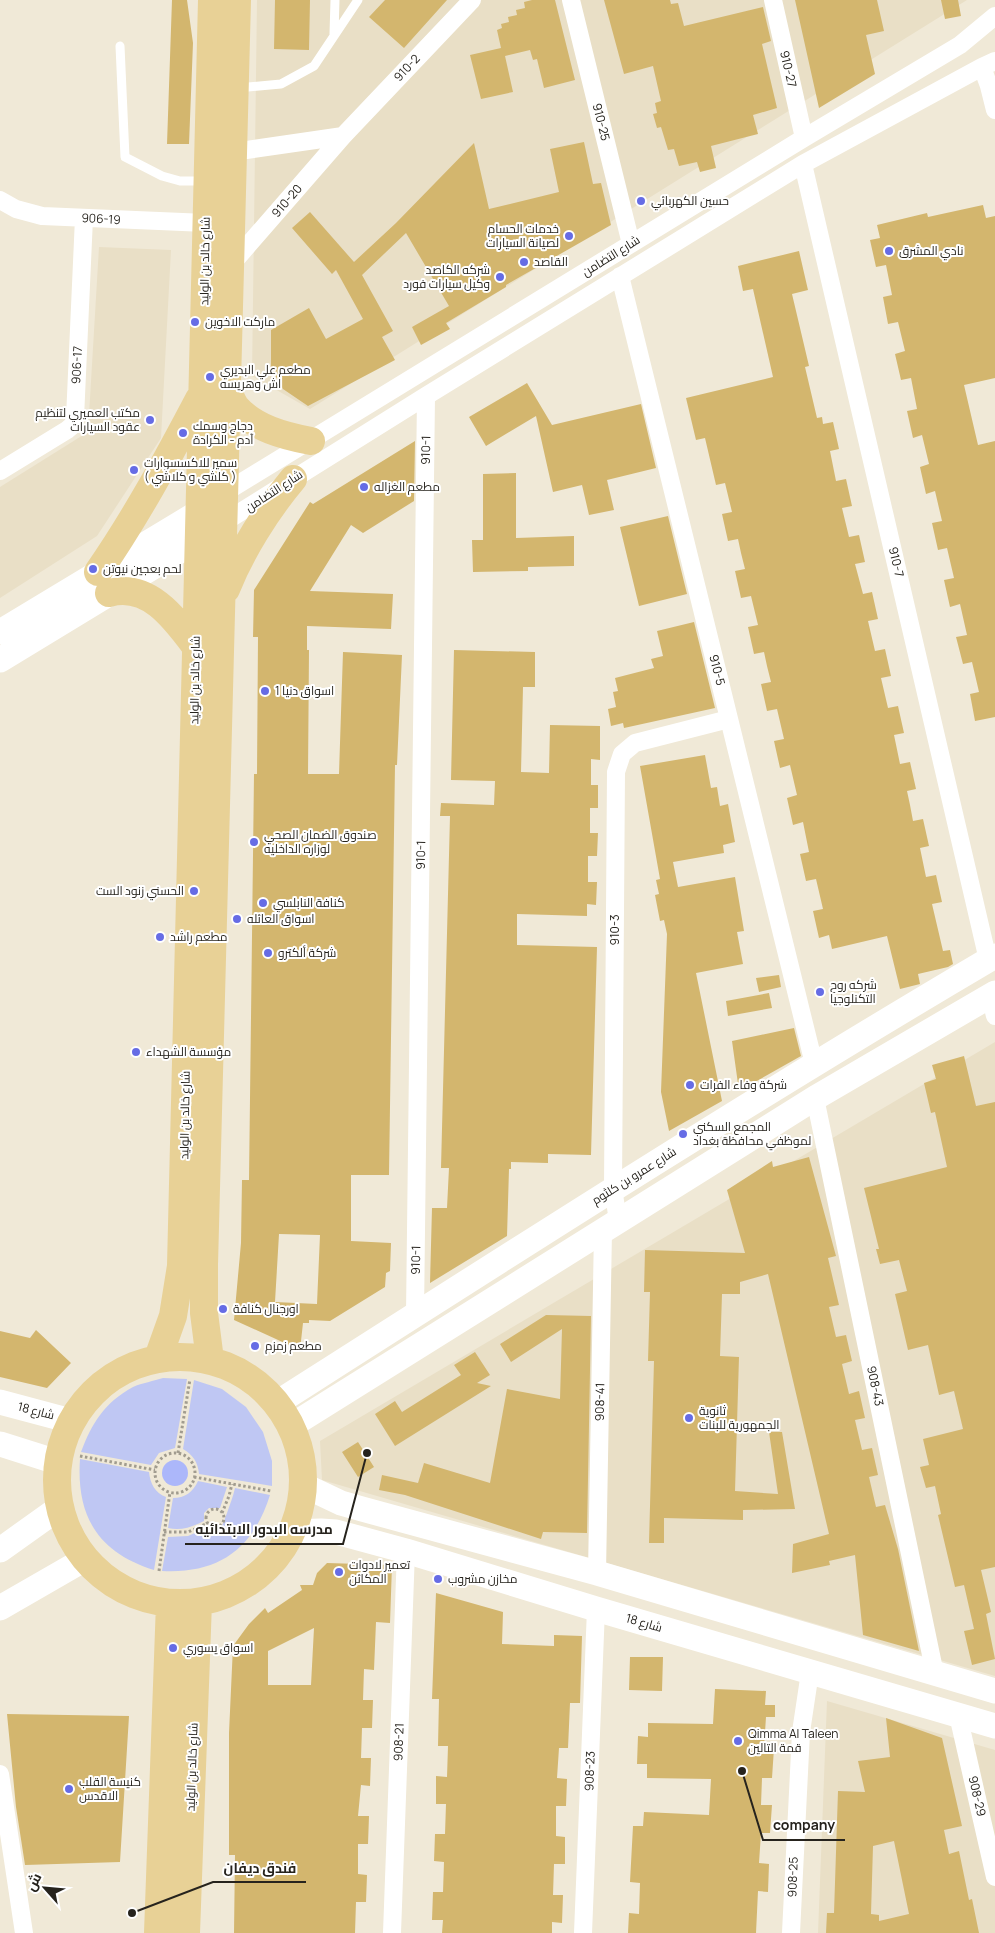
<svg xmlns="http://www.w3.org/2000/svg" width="995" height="1933" font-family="Manrope,Cairo,sans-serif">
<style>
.built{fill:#e9dfc6}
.green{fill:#bfc7f3}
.water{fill:#acb7fa}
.building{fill:#d3b66e;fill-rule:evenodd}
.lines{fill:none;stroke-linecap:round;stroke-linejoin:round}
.path{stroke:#a19c8f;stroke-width:3;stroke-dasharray:2.5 2.5;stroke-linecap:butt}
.lane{stroke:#fff;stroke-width:9}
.street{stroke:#fff;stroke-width:18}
.secondary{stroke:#fff;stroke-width:25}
.primary{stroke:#e8d196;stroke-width:28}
.poi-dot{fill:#666ce5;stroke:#fff;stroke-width:2}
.labels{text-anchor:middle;stroke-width:4;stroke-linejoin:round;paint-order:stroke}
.street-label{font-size:12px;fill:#26231d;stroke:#fff}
.poi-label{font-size:12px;fill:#26231d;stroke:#fff;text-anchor:start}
.leader{fill:none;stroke:#26231d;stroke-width:2}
.callout-dot{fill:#26231d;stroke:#fff;stroke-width:2}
.callout-label{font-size:14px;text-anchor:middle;font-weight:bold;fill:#26231d;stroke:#fff;stroke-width:4;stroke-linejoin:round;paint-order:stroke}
</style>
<rect width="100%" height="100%" fill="#f0e9d7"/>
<path class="built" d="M257 0H967L310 409 252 376Z
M99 247 171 250 161 438 97 536 0 598V487L88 432Z
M995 1042V1676L322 1480 320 1441Z
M827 1701 995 1750V1933H818Z"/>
<path class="green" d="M163 1378 187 1379 175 1448 159 1453 151 1465 81 1452C92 1423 104 1403 133 1387 142 1383 154 1381 163 1378Z
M194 1380 222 1389 246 1407 263 1432 272 1461V1486L199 1474C198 1462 193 1455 183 1449Z
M80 1459 149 1472C150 1483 155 1493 166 1497L154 1570C99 1553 76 1517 80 1459Z
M198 1481 227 1487 220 1508H209L204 1513V1521C192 1527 181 1531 168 1528L173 1498C185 1498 193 1492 198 1481Z
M235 1488 270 1495C253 1549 219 1574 162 1571L168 1537 188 1536 208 1527C224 1533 223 1522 227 1513 230 1504 233 1497 235 1488Z"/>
<path class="water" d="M162 1473a13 13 0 1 1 26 0a13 13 0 1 1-26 0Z"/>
<path class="building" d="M172 0H187L193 43 189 144H167Z
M275 0H310L309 50 274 49Z
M385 0H447L404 48 369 17Z
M532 0H555L575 80 544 88 537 59 533 60 530 50 505 56 513 92 481 99 470 55 501 48 497 30 502 28 501 24 509 22 508 17 517 15 516 10 525 8 524 2Z
M604 0H670L671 4 678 3 684 26 763 7 771 41 762 44 777 108 753 115 758 134 711 146 716 168 700 172 697 162 679 166 674 149 668 150 661 127 657 128 653 114 657 113 655 103 661 101 653 66 624 74Z
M795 0H877L884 31 866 35 875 74 819 108Z
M941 0H958L961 16 945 19Z
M584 142 593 184 601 183 611 225 506 285V287L446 323 450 329 421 345 412 327 449 306 406 233 362 275 393 331 382 337 395 360 308 406 283 389 271 368V330L309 308 326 339 363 319 336 270 332 274 292 228 310 212 354 262 396 223 474 143 489 209 559 192 550 149Z
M983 205 986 218 995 216V378L964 385 978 445 995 441V717L975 721 970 694 979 692 972 662 963 664 956 637 967 635 960 604 950 607 944 580 954 578 947 548 938 550 932 523 942 521 935 491 926 494 920 467 929 464 922 435 913 438 907 411 917 409 911 378 901 380 895 354 905 351 898 322 888 324 883 297 892 295 886 265 876 267 870 240 880 238 877 225 927 213 928 217Z
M799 251 808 290 792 294 809 366 805 367 817 418 822 417 823 424 833 422 839 449 830 451 836 481 846 479 852 506 842 508 849 537 859 535 865 562 855 564 863 594 872 592 878 619 868 621 875 651 885 649 891 676 881 678 888 708 898 706 904 733 894 735 900 764 910 762 916 789 907 791 910 805 913 821 923 819 929 846 920 848 926 877 936 875 942 902 932 904 943 951 950 950 953 964 948 967 918 974 920 984 900 989 887 936 832 949 829 935 819 938 813 911 823 909 816 879 806 881 800 854 809 852 803 822 793 825 787 798 797 795 790 765 780 768 774 741 784 739 777 709 767 711 761 684 771 682 767 666 764 652 754 654 748 627 758 625 751 596 741 598 735 571 745 569 741 553 738 539 728 541 722 514 732 512 725 483 716 485 705 438 696 440 686 398 773 377 753 289 743 291 738 266Z
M527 383 552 425 641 404 656 468 607 480 614 510 589 515 582 485 553 492 536 416 486 446 469 417Z
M415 441 414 501 363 533 351 525 310 591 393 594 391 629 307 626V650H309L308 774H339L343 652 402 655 397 765H395L389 1175H351V1241L391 1243 390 1271 386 1273 385 1287 330 1321 309 1320V1323H303L300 1350 234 1320 241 1243 242 1180H249L254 774H257L258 637H253L254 590 310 502 313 504ZM279 1234 320 1235 317 1304 275 1302Z
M516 473V538L574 536V566L528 567V571L473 572 472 540H483V474Z
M668 516 687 594 639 606 620 527Z
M694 622 715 708 624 728 623 723 611 726 608 709 616 707 613 692 618 691 615 678 654 668 651 659 663 656 657 631Z
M454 650 535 652V687H523L521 772 549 773 550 725 600 726V760L591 759V785H598V808H590V833H598L597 856H588V882H597L596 905 587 904V916L517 914V945L597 947 591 1155 548 1154V1163L511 1162V1169H509L507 1236 430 1283 432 1208H447L449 1168H441L450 816H440L441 803 494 805 495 781 451 780Z
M705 755 711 788 717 787 720 806 728 804 735 842 723 845 724 853 673 862 678 887 735 877 744 931 737 932 743 964 696 973 722 1101 669 1131 661 1092 667 934 664 920 660 921 655 895 659 894 656 880 660 879 640 766Z
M779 975 781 987 759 992 756 978Z
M769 993 772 1008 728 1016 726 1001Z
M794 1028 801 1056 739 1091 732 1041Z
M964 1056 976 1106 995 1102V1567L981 1570 991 1612 986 1614 995 1659 972 1665 964 1631 974 1629 964 1585 955 1587 938 1515 941 1514 935 1486 926 1488 920 1467 929 1465 923 1439 963 1429 954 1391 939 1395 928 1345 908 1350 895 1294 907 1291 899 1260 880 1264 876 1249H879L864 1188 947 1167 935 1112 931 1113 924 1083 936 1079 932 1065Z
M809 1157 836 1256 828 1258 839 1305 829 1307 836 1337 846 1335 852 1361 842 1364 849 1394 859 1391 865 1418 855 1420 862 1450 872 1448 878 1475 869 1477 876 1507 885 1505 898 1549 919 1651 863 1635 855 1555 829 1561 830 1565 792 1573 793 1544 829 1534 768 1274 740 1282V1294H722L720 1356 739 1357 735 1491 778 1494 769 1432H782L795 1509 743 1510V1520L664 1518V1543H649L654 1361H648L650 1292H644L645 1250 745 1253 727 1190 772 1161 773 1167Z
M546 1315 591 1316 587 1533 543 1532 541 1539 405 1495 379 1490 382 1475 418 1483 424 1463 490 1483 507 1389 560 1399 562 1329 511 1362 500 1344Z
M36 1330 71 1363 47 1388 0 1377V1331L30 1338Z
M475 1352 490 1375 477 1383 491 1386 395 1446 375 1414 395 1401 402 1412 461 1375 454 1365Z
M358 1442 374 1467 358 1477 342 1452Z
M327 1563 392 1565 390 1623 376 1622 374 1670 364 1669 363 1700H373L372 1728H362L361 1758H371L370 1786 361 1785 358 1816H369L368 1844H358V1874L367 1875 366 1902H356L355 1933H234L235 1855H229V1733L233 1646 249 1624 265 1608 268 1613 302 1590 300 1585H313L317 1573ZM314 1628 311 1685H268V1651Z
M436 1593 503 1612 502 1644 554 1646V1635L582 1636 580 1703H570L568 1748H559L557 1778 567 1779 566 1806H556V1836L565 1837V1864H554L553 1895H563L562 1923 552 1922V1933H442L443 1920H432L433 1892H443L444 1862 434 1861 435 1834H445L446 1804H436V1776L447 1777 448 1746H438L439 1699H432Z
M630 1657H663L662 1691 629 1690Z
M715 1689 766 1691 765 1705H775V1717H766L764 1747 774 1748 772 1778H762L761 1805H772L770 1833H761L759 1863 769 1864 768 1892 758 1891 756 1933H628L629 1913 639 1914 640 1883 630 1882 633 1826H643L644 1812 709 1815 711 1779 647 1778V1764H637L638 1736 648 1737V1723L713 1724Z
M7 1714 129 1716 120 1862 25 1865 16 1807Z
M886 1718 942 1738 962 1826 944 1830 949 1854 959 1851 969 1900 972 1899 979 1933H826L827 1913H834L838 1791 865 1792 858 1761 890 1757ZM894 1841 909 1914 879 1921V1915L871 1914 873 1846Z"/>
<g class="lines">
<path class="path" d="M178 1453 190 1379
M155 1473a20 20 0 1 1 40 0a20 20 0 1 1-40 0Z
M80 1456 155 1470
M194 1477 271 1491
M206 1518a9 9 0 1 1 18 0a9 9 0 1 1-18 0Z
M222 1513 229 1496 232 1484
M164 1532H188L208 1523
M159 1571 170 1492"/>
<path class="lane" d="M334 34 335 0
M120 46 125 157 162 176 180 181H204
M238 88 281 84 314 66 358 0"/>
<path class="street" d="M571 0 631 244
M773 0 804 138
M982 67 989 86 995 110
M233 152 343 136
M803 164 988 960
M0 200 16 209 42 216 206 223
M230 266 343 136 472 0
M620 276 814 1064
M0 471 67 430 73 425 75 418 84 218
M224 493 804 138 960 45 995 16
M223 523 426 396 803 164 982 67 995 61
M990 995 995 1016
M815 1098 935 1674
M618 1221 613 1188 616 772 622 754 635 743 729 719
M415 1315 426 396
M597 1573 603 1230
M958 1715 995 1877
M0 1774 24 1933
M392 1933 406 1551
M583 1933 596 1609
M791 1933 801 1732 810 1672"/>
<path class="secondary" d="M0 632 199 512
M0 660 199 539
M0 1402 71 1421
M277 1403C515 1251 752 1099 995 956
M291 1426 815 1098 995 993
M0 1444 57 1462
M303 1485 341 1503 362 1509 597 1573 995 1691
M291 1532 321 1531 336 1532 406 1551 596 1609 995 1726
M0 1550 59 1508
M0 1608 85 1559"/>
<path class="primary" d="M227 389C230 395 232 402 236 407 254 428 284 436 311 441
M98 572C136 517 168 458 199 399
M226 589C241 551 267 510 293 479
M109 593C149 582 175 619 196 647
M57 1480a123 123 0 1 1 246 0a123 123 0 1 1-246 0Z
M158 1358 173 1316 181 1266 212 0
M210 1360 204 1313V1265L237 0
M158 1933 170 1603
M186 1933 198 1602"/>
</g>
<g class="poi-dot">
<circle cx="641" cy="201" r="5"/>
<circle cx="569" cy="236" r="5"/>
<circle cx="889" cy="251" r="5"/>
<circle cx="524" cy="262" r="5"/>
<circle cx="500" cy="277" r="5"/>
<circle cx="195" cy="322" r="5"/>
<circle cx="210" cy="377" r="5"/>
<circle cx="150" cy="420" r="5"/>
<circle cx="183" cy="433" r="5"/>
<circle cx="134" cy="470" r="5"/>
<circle cx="364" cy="487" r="5"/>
<circle cx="93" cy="569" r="5"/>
<circle cx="265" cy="691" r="5"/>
<circle cx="254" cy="842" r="5"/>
<circle cx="194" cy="891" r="5"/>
<circle cx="263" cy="903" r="5"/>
<circle cx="237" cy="919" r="5"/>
<circle cx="160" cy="937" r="5"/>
<circle cx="268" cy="953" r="5"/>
<circle cx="820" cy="992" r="5"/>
<circle cx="136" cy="1052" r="5"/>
<circle cx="690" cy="1085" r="5"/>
<circle cx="683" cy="1134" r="5"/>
<circle cx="223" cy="1309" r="5"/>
<circle cx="255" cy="1346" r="5"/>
<circle cx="689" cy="1418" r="5"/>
<circle cx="339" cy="1572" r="5"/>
<circle cx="438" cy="1579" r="5"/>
<circle cx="173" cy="1648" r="5"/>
<circle cx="738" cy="1741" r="5"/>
<circle cx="69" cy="1789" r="5"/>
</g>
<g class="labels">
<g class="street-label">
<text transform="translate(407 68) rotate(-47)" y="4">910-2</text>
<text transform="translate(788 69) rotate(77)" y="4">910-27</text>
<text transform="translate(601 122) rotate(76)" y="4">910-25</text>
<text transform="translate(287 201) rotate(-49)" y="4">910-20</text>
<text transform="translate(101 219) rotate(3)" y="4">906-19</text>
<text transform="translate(611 256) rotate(-32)" y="4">شارع التضامن</text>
<text transform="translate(205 261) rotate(-89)" y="4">شارع خالد بن الوليد</text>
<text transform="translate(77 365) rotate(-87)" y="4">906-17</text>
<text transform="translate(426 450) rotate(-89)" y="4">910-1</text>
<text transform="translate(274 491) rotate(-33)" y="4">شارع التضامن</text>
<text transform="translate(896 562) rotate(77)" y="4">910-7</text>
<text transform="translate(717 670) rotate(76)" y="4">910-5</text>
<text transform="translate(195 680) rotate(-89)" y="4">شارع خالد بن الوليد</text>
<text transform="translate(421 855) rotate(-89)" y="4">910-1</text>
<text transform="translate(615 930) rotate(-90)" y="4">910-3</text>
<text transform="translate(185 1115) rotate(-89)" y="4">شارع خالد بن الوليد</text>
<text transform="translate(634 1176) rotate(-32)" y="4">شارع عمرو بن كلثوم</text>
<text transform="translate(416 1260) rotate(-89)" y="4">910-1</text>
<text transform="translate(875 1386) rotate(78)" y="4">908-43</text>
<text transform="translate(600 1402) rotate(-89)" y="4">908-41</text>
<text transform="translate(36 1411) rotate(14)" y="4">شارع 18</text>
<text transform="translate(644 1623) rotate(16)" y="4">شارع 18</text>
<text transform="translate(399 1742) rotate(-88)" y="4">908-21</text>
<text transform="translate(192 1767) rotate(-88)" y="4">شارع خالد بن الوليد</text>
<text transform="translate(590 1771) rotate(-88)" y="4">908-23</text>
<text transform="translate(977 1796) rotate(77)" y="4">908-29</text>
<text transform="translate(793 1877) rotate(-88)" y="4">908-25</text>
</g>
<g class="poi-label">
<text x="651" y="205">حسين الكهربائي</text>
<text x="559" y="233" text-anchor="end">خدمات الحسام<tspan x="559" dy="14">لصيانة السيارات</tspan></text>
<text x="899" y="255">نادي المشرق</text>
<text x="534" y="266">القاصد</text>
<text x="490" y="274" text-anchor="end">شركه الكاصد<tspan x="490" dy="14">وكيل سيارات فورد</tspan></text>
<text x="205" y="326">ماركت الاخوين</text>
<text x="220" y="374">مطعم علي البديري<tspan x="220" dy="14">اش وهريسه</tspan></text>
<text x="140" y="417" text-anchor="end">مكتب العميري لتنظيم<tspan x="140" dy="14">عقود السيارات</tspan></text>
<text x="193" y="430">دجاج وسمك<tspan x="193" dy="14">آدم - الكرادة</tspan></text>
<text x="144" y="467">سمير للاكسسوارات<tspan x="144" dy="14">( كلشي و كلاشي )</tspan></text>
<text x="374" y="491">مطعم الغزاله</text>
<text x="103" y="573">لحم بعجين نيوتن</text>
<text x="275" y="695">اسواق دنيا 1</text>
<text x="264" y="839">صندوق الضمان الصحي<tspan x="264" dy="14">لوزاره الداخليه</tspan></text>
<text x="184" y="895" text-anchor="end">الحسني زنود الست</text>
<text x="273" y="907">كنافة النابلسي</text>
<text x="247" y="923">اسواق العائله</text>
<text x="170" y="941">مطعم راشد</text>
<text x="278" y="957">شركة ألكترو</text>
<text x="830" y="989">شركه روح<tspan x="830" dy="14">التكنلوجيا</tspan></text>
<text x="146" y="1056">مؤسسة الشهداء</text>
<text x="700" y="1089">شركة وفاء الفرات</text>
<text x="693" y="1131">المجمع السكني<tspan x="693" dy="14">لموظفي محافظة بغداد</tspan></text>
<text x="233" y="1313">اورجنال كنافة</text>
<text x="265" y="1350">مطعم زمزم</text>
<text x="699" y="1415">ثانوية<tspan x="699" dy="14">الجمهورية للبنات</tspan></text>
<text x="349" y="1569">تعمير لادوات<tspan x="349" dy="14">المكائن</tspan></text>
<text x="448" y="1583">مخازن مشروب</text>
<text x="183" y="1652">اسواق يسوري</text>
<text x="748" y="1738">Qimma Al Taleen<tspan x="748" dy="14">قمة التالين</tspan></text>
<text x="79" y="1786">كنيسة القلب<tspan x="79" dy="14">الاقدس</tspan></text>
</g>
</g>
<path class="leader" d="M367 1453L343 1544H185M742 1771L763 1840H845M132 1913L213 1882H306"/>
<g class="callout-dot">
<circle cx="367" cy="1453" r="5"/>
<circle cx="742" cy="1771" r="5"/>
<circle cx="132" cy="1913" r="5"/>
</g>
<g class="callout-label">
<text x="264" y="1534">مدرسه البدور الابتدائيه</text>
<text x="804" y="1830">company</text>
<text x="260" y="1873">فندق ديفان</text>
</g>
<g transform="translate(45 1888) rotate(297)" stroke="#ffffff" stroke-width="4" paint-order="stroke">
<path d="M0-4L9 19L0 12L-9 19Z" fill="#26231d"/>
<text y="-8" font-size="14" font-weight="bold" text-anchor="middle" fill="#26231d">ش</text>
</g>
</svg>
